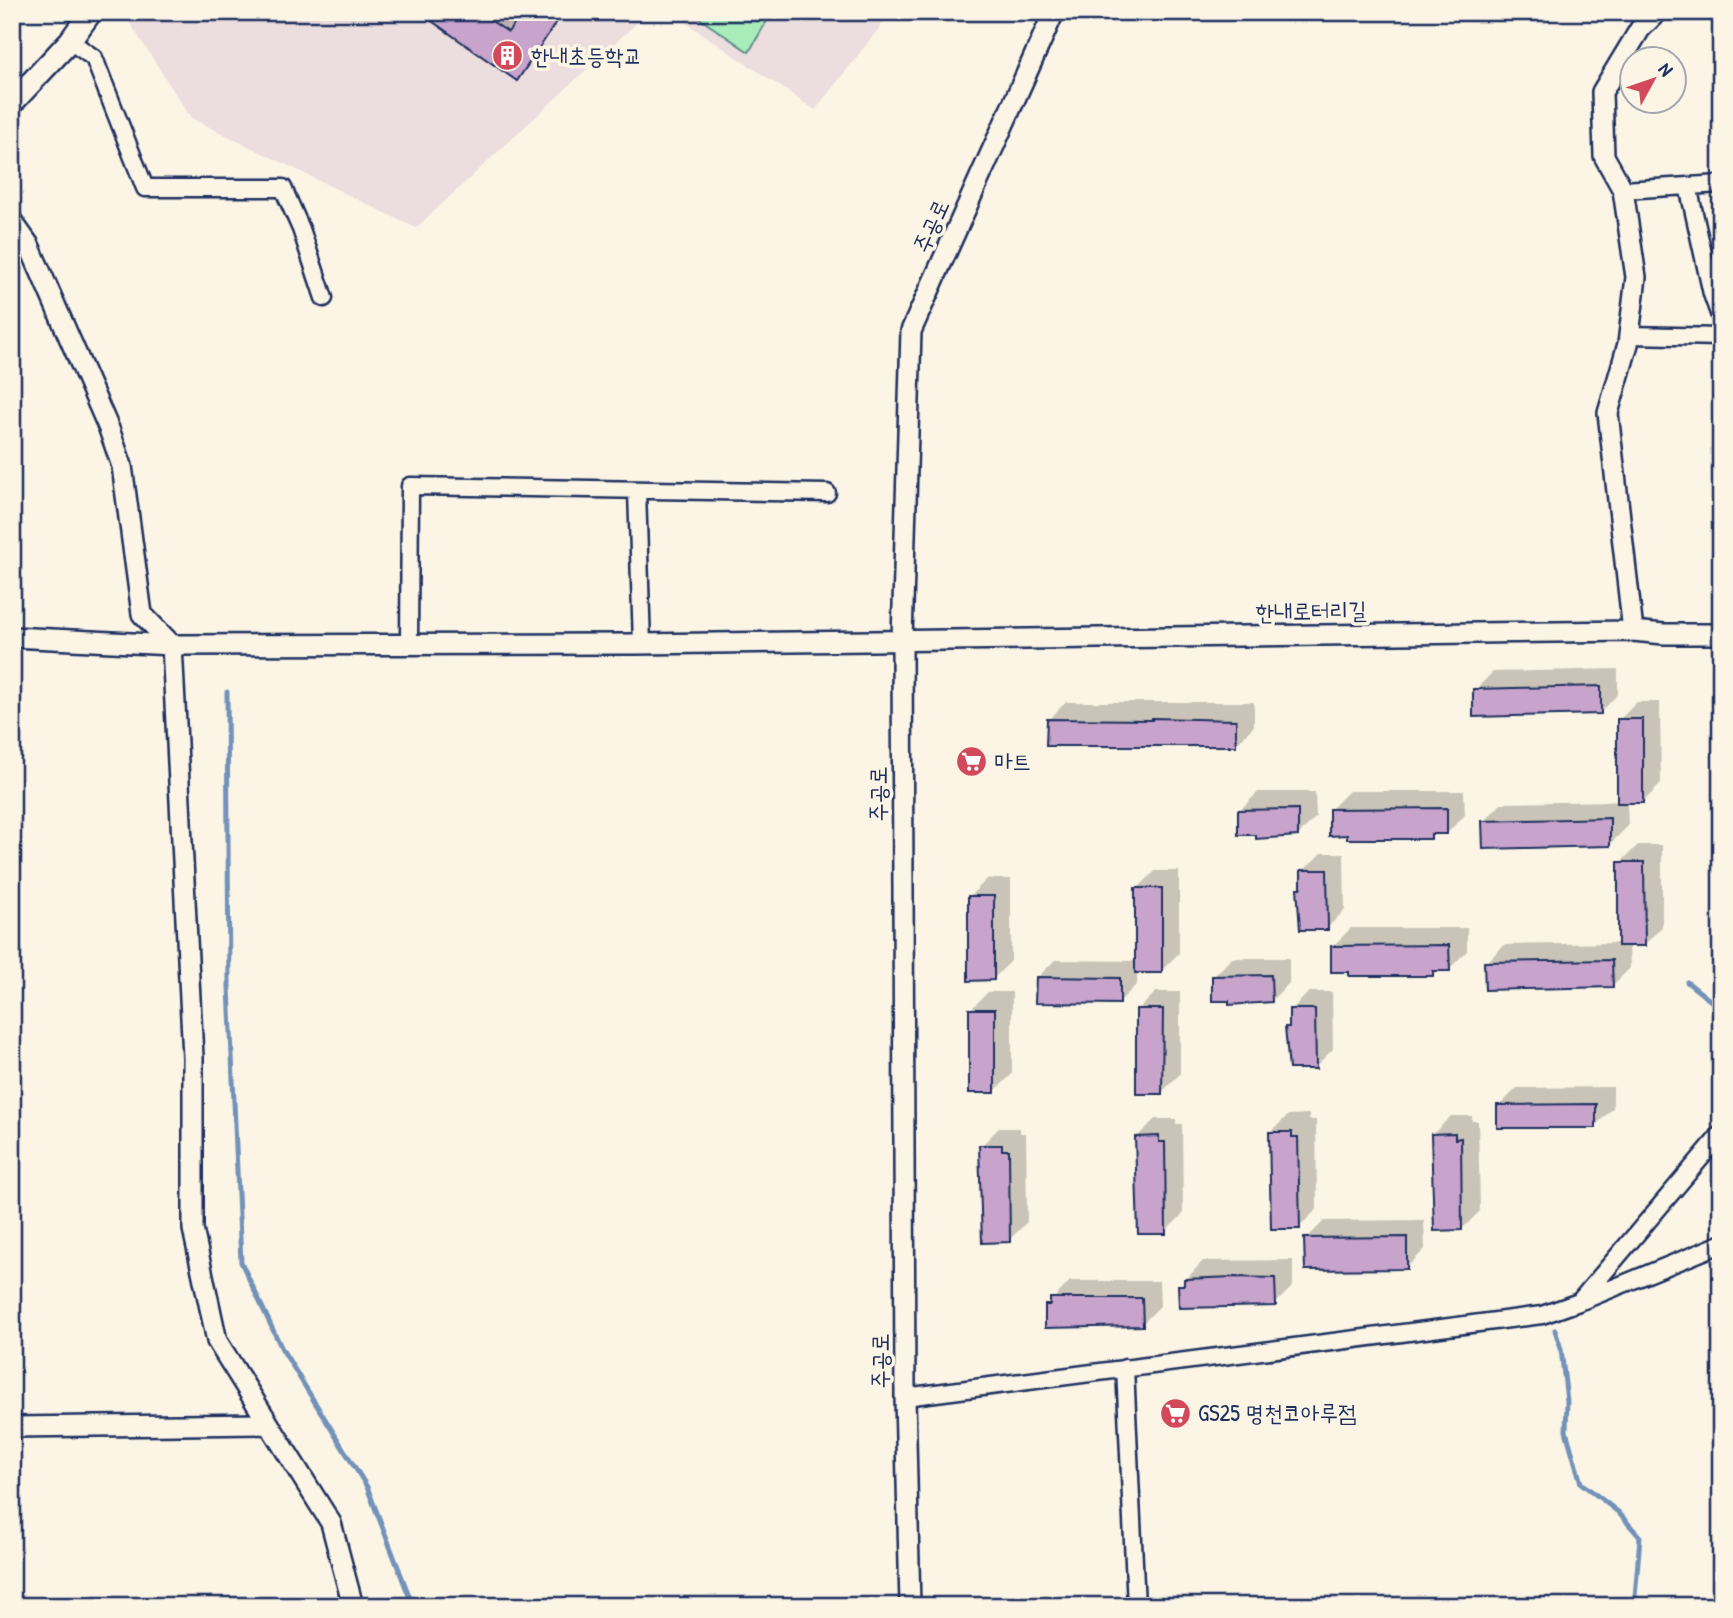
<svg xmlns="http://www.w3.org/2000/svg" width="1733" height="1618" font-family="'Patrick Hand','Poor Story',sans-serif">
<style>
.built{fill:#ecddde}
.green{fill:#a8edb9;stroke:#628e8c;stroke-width:2}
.shadow{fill:#0003}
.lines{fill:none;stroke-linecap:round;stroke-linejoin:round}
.stream{stroke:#7292b9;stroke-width:5}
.building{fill:#c8a4cd;stroke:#1b2f5e;stroke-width:2}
.minor-casing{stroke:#1b2f5e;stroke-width:21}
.tertiary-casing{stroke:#1b2f5e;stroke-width:24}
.secondary-casing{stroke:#1b2f5e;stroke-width:26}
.minor{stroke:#fcf5e5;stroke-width:16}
.tertiary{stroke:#fcf5e5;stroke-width:19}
.secondary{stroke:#fcf5e5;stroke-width:21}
.labels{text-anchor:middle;stroke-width:7;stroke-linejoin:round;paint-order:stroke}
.poi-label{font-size:23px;fill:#1b2f5e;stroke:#fcf5e5;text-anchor:start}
.street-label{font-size:23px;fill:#1b2f5e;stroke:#fcf5e5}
</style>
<rect width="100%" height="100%" fill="#fcf5e5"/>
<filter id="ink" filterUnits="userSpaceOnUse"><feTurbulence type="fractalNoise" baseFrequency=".0143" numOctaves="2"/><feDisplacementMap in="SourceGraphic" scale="14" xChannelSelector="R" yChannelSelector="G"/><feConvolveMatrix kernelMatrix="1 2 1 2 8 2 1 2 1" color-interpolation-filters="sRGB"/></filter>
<g filter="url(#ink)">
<path class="built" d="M129 12H631L641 19 416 228 191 118 126 17Z
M670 12H892L815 110Z"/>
<path class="green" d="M690 12H772L749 52Z"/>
<path class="shadow" d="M422 12H499L517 24 526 12H564L526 70 517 78Z
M1618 669V694L1601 712 1475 690 1493 672Z
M1066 702H1254V726L1236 744 1048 720Z
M1637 702H1660L1661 784 1643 802H1627L1628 826 1610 844 1484 821 1502 803 1619 801V720Z
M1349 791H1464L1465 815 1447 833 1435 832 1430 837 1331 809Z
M1258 792H1315L1316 817 1298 835 1240 810Z
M1638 845H1662V927L1644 945H1629L1630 968 1612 986 1486 963 1504 945 1620 943V863Z
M1321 853H1344L1345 910 1327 928 1299 889 1303 885V871Z
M1155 871H1179V953L1161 971H1137V984L1119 1002 1037 978 1055 960 1137 961V889Z
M987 879H1011V961L993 979 969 897Z
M1351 928H1467V951L1449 969H1437L1432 974 1333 946Z
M1232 958H1289V983L1271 1001 1214 976Z
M988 992H1012V1074L994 1092 970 1010Z
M1156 992H1180V1074L1162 1092 1138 1010Z
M1309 992H1332L1333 1049 1315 1067 1287 1028 1291 1023V1010Z
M1613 1087V1108L1595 1126 1499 1106 1517 1088Z
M1309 1114V1120H1316L1317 1209 1299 1227 1270 1133 1288 1115Z
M1451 1116H1472V1121H1478L1480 1211 1462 1229 1433 1134Z
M1155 1119H1176V1124H1182L1183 1214 1165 1232 1137 1137Z
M999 1128H1020V1133H1026L1027 1222 1009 1240 981 1146Z
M1424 1220 1425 1249 1407 1267 1306 1239 1324 1221Z
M1293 1260V1286L1275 1304 1180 1286 1203 1261Z
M1070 1281H1159L1160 1306 1142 1324 1047 1306Z"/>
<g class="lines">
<path class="stream" d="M227 692 229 987 241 1262 282 1349 367 1487 413 1606
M1687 982 1721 1009
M1555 1330 1561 1349 1567 1401 1566 1431 1581 1483 1618 1512 1640 1537 1635 1597 1631 1606"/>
</g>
<path class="building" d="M419 12H478L508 32 524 12H563L517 81Z
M1601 686V714L1473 717V689Z
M1152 718 1236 720V746H1046L1047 719 1152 720Z
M1617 719H1643V803H1617Z
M1447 808V834H1431V839H1347V835L1329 836V809Z
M1298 809V836L1256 839V835H1238V810Z
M1610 818V846L1483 849 1482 821Z
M1618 862H1644L1645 946H1618Z
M1301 870H1327L1328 930H1300L1297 888H1301Z
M1135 888H1162V973H1135Z
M968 896H994V980L968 981Z
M1449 945 1450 971H1433V976H1349V972H1331V946Z
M1612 960 1613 987 1485 990 1484 962Z
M1271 975 1272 1002 1229 1005V1001H1212V976Z
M1036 977 1120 978V1004L1035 1003Z
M969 1009H995V1093H969Z
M1136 1009H1163L1162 1094H1136Z
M1289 1009H1315L1316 1069H1289L1285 1027H1289Z
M1596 1104V1128H1497V1105Z
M1269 1132H1292V1137H1298L1300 1229H1271Z
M1455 1133V1139L1461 1138 1462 1230 1434 1231 1431 1134Z
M1159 1136V1142H1165L1166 1234H1138L1135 1137Z
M979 1145H1002V1150H1009L1010 1242 982 1243Z
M1407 1237V1269L1305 1270 1304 1238Z
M1234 1277 1275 1278 1276 1306 1179 1308 1178 1285H1184V1279Z
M1050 1298H1142L1143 1326 1045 1328V1305H1050Z"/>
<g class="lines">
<defs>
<path id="minor" d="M70 41 94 58 145 188H283L301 229 324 298
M1688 186 1712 294 1721 319
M1623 190 1721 184
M1629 335 1721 337
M637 491 642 644
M409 645 410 486 827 493
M1584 1300 1721 1244
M1125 1368 1136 1606
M905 1397 1542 1315 1579 1302 1721 1134"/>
<path id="tertiary" d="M12 221 29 245 109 429 122 466 142 614 172 645 193 1057V1229L217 1341 331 1523 353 1606
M1633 631 1608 413 1628 344 1636 277 1623 190 1604 156 1602 92 1640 29 1657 12
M12 637 172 645 636 644 1633 631 1664 634H1721
M12 1427 266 1424
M910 1606 905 1397 902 640 911 331 1054 12"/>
<path id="secondary" d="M12 103 70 41 91 12"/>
</defs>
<use href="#minor" class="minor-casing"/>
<use href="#tertiary" class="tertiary-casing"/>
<use href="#secondary" class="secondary-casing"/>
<use href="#minor" class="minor"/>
<use href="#tertiary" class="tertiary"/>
<use href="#secondary" class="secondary"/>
</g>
</g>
<defs>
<symbol id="building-disc" viewBox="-11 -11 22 22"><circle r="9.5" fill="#d1495b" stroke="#fcf5e5"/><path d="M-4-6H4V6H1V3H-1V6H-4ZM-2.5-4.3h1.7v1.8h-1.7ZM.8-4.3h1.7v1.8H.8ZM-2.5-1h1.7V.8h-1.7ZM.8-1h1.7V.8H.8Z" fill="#fff"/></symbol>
<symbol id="supermarket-disc" viewBox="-11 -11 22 22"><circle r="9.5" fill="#d1495b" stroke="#fcf5e5"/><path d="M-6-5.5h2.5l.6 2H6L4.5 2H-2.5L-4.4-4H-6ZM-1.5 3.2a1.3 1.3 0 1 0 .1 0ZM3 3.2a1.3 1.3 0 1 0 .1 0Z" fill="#fff"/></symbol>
</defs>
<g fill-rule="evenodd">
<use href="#building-disc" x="490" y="38" width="35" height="35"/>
<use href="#supermarket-disc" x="954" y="744" width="35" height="35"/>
<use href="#supermarket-disc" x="1158" y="1396" width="35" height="35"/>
</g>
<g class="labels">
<g class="poi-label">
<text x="531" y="64">한내초등학교</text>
<text x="994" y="769">마트</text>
<text x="1198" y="1421">GS25 명천코아루점</text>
</g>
<g class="street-label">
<text transform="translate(931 226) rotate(-66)" y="8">주공로</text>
<text transform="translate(1311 611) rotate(-1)" y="8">한내로터리길</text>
<text transform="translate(878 794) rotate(-90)" y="8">주공로</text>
<text transform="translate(880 1361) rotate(-90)" y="8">주공로</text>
</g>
</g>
<rect width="1733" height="1618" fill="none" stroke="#fcf5e5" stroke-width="42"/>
<rect x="21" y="21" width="1691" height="1576" fill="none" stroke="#1b2f5e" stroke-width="2.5" filter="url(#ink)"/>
<g transform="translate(1653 80) rotate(50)"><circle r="33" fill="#fcf5e5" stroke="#a2a6af" stroke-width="2"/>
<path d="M0-5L12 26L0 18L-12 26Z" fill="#d1495b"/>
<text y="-10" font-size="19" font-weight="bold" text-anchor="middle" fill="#1b2f5e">N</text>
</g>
</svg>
